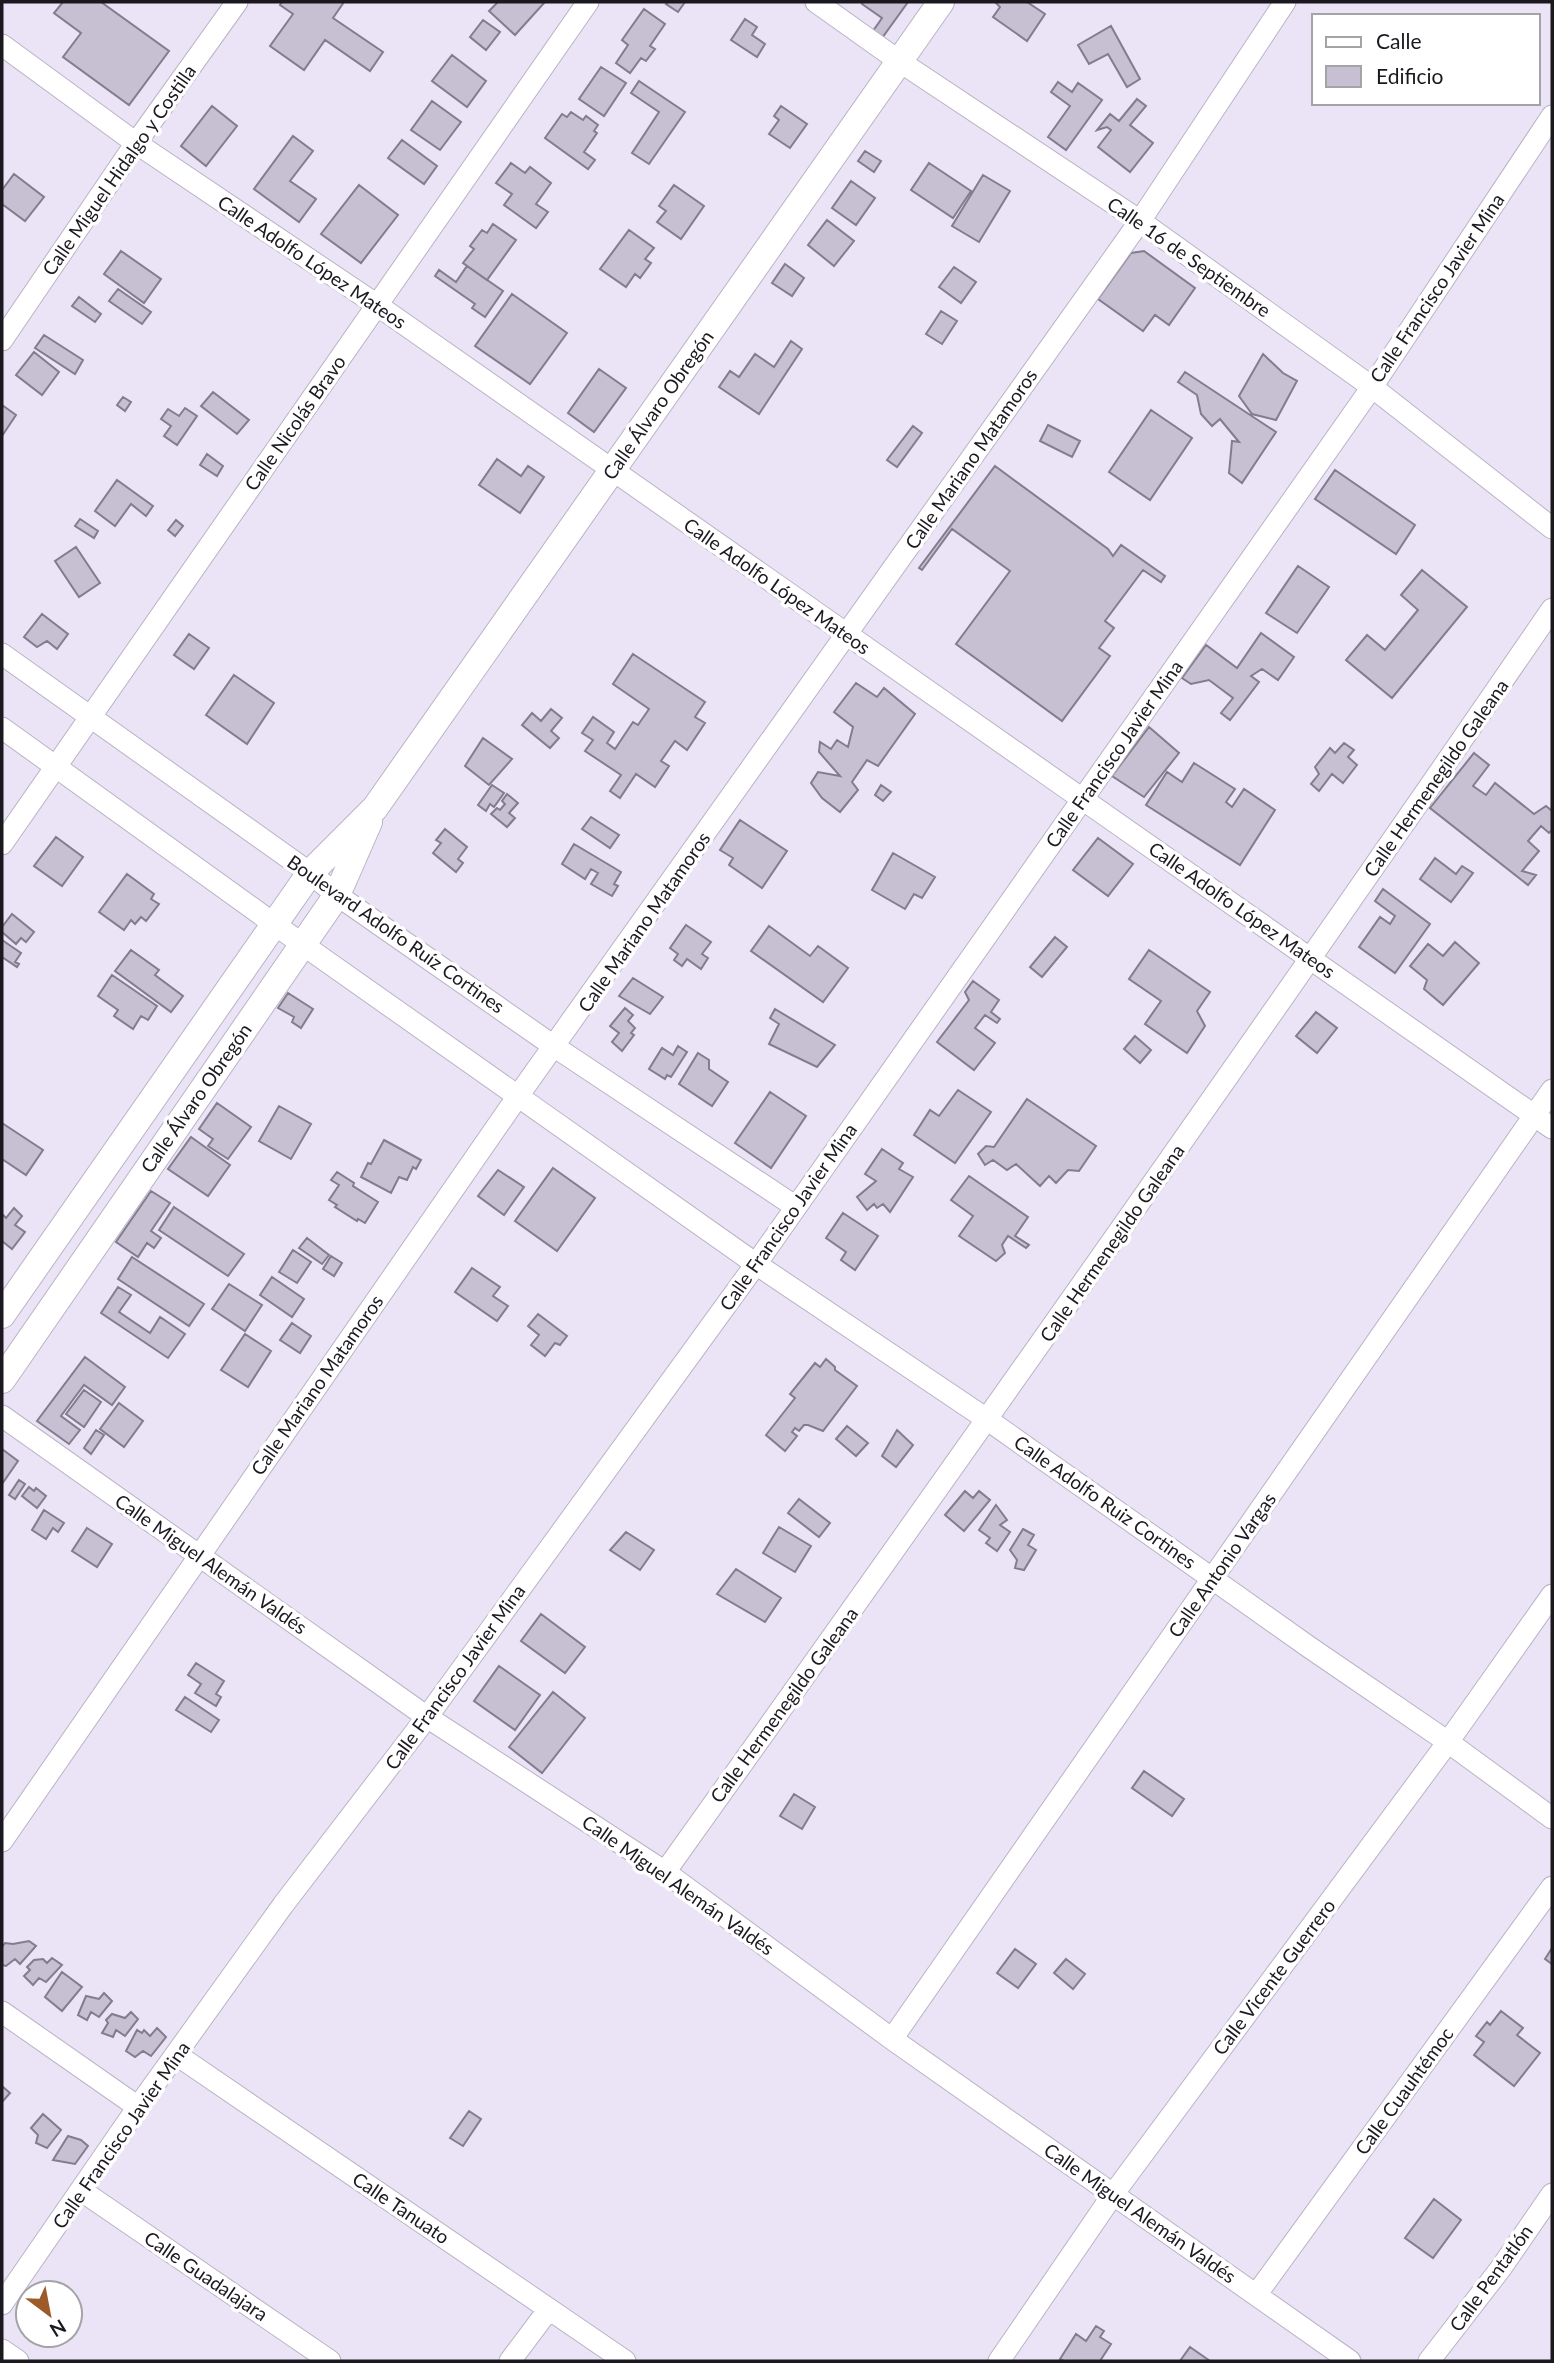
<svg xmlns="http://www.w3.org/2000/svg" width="1554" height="2363" font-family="Lato,sans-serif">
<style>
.building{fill:#c7c0d3;stroke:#837c8d;stroke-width:2}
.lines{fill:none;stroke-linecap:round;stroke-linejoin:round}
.minor-casing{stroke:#bab3c5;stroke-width:23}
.tertiary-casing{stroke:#bab3c5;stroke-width:28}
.minor{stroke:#fff;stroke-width:21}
.tertiary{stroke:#fff;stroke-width:26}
.labels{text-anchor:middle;stroke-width:7;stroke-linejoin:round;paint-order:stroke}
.street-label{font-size:19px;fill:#1b181f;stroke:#fff}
</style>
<rect width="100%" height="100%" fill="#ebe3f6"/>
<path class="building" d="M63 2H101L169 51 129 105 63 57 81 33 54 13Z
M282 2H344L333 18 383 52 370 71 325 40 304 70 270 46 293 14 280 5Z
M498 2H545L515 35 489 11Z
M668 2H685L678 12 666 4Z
M863 2H908L882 38 873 31 882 18 862 4Z
M995 2H1027L1045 14 1027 41 993 17 1000 7Z
M644 9 665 24 650 46 655 49 646 61 641 58 630 73 616 63 628 45 622 40Z
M745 19 757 27 752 35 765 44 757 57 731 40Z
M483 20 500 32 486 50 470 37Z
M1111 26 1140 79 1127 87 1108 54 1089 64 1078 45Z
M452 55 486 81 467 107 432 81Z
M601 67 626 83 604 116 579 99Z
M639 81 685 112 649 164 632 153 659 112 631 93Z
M1058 82 1072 92 1078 83 1102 100 1066 150 1048 137 1070 106 1051 92Z
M1137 99 1146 106 1130 125 1153 143 1130 172 1098 147 1111 130 1107 127 1097 130 1110 114 1119 121Z
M432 101 461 122 440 150 411 130Z
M212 106 237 126 206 166 181 146Z
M781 106 807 124 790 148 769 134 779 120 774 116Z
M571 112 583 120 586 116 598 125 594 131 597 133 584 152 595 160 588 169 545 138 562 114 567 117Z
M293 136 313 151 290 181 316 199 299 222 254 189Z
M402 140 437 166 424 184 388 158Z
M865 151 881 161 874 172 858 161Z
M511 163 525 173 530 167 551 183 536 204 548 212 536 228 504 205 512 194 496 183Z
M929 163 971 191 953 218 911 190Z
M14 174 44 197 25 221 2 204V190Z
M983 175 1010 191 979 242 952 226Z
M851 181 875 198 856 225 832 208Z
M359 185 398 215 361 263 321 234Z
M674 185 704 206 681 239 657 222 666 211 659 206Z
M827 220 854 241 834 266 808 245Z
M493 224 516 240 487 280 463 263 474 249 470 246 482 230 487 233Z
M629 230 654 248 645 259 651 263 640 278 635 274 626 287 600 269Z
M121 251 161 279 144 303 104 274Z
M1144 251 1195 288 1169 325 1155 315 1143 331 1098 299 1131 253Z
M785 264 804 278 792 296 772 283Z
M467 266 503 291 485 317 472 308 475 304 435 276 439 270 456 282Z
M954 267 976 282 961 303 939 287Z
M118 289 151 312 142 324 109 301Z
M512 294 567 333 530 384 475 346Z
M79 297 101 314 95 322 72 306Z
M941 311 957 321 942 344 926 334Z
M44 335 83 360 75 374 35 348Z
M791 341 802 349 759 414 719 387 730 371 739 377 755 354 774 367Z
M34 352 59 372 42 395 16 375Z
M1263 354 1283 373 1297 381 1276 420 1252 414 1239 396Z
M599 369 626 388 594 432 568 413Z
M1185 372 1276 432 1242 483 1229 473 1232 441 1239 442 1220 419 1212 426 1201 414 1197 395 1178 382Z
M213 392 249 420 237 434 201 406Z
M123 397 131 402 125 411 117 405Z
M2 405 16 415 2 436Z
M185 408 197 416 177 445 164 436 171 426 161 419 168 409 179 416Z
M1151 410 1192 438 1150 500 1109 472Z
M1048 425 1080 441 1072 457 1040 441Z
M913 426 922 433 897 467 887 460Z
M207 454 223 466 217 476 200 465Z
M497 459 521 476 528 466 544 477 520 513 479 485Z
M995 466 1108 549 1113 556 1121 545 1165 576 1161 582 1143 570 1105 621 1114 628 1099 648 1110 656 1062 721 956 644 1010 571 952 529 922 570 919 568Z
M1335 470 1415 525 1396 554 1315 499Z
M117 480 153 506 146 516 131 504 115 526 95 511Z
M80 519 98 531 94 538 75 526Z
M176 520 183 526 175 536 168 530Z
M76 547 100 583 79 597 55 561Z
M1298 566 1329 587 1297 633 1266 613Z
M1422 570 1467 607 1392 698 1346 660 1367 635 1385 650 1418 610 1401 595Z
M42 614 68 634 57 649 47 641 37 647 24 637Z
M1261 633 1294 657 1278 680 1262 669 1251 676 1259 682 1230 720 1221 713 1233 698 1209 680 1191 684 1182 678 1206 645 1237 668Z
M189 634 209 648 194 669 174 655Z
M633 654 705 702 695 717 705 723 687 750 675 741 661 761 669 766 655 787 636 774 620 798 610 791 621 775 585 751 593 740 582 733 593 717 614 732 607 743 615 749 633 722 638 725 649 709 613 684Z
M234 675 274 703 247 744 206 715Z
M856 683 877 697 884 688 915 714 878 766 867 760 852 782 858 790 840 812 822 798 811 783 818 772 840 776 819 752 820 742 831 749 837 740 848 747 853 727 834 712Z
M551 709 562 718 551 731 559 738 550 748 522 725 532 713 541 721Z
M1149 727 1179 753 1144 797 1112 776Z
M483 738 512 759 489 785 465 766Z
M1344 743 1354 750 1348 757 1357 765 1343 783 1332 774 1319 791 1311 784 1319 774 1315 767 1330 748 1335 753Z
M1474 753 1489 765 1473 786 1486 795 1495 783 1534 814 1546 806 1552 811V830L1549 833 1541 826 1528 841 1539 851 1522 871 1536 875 1528 885 1430 808Z
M1194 763 1235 789 1226 802 1232 807 1244 789 1275 810 1240 865 1146 805 1167 772 1182 782Z
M492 785 504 793 494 807 490 804 486 811 478 805Z
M881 785 891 792 883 801 875 795Z
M507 794 518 803 509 813 515 818 507 827 491 814 497 808 500 810 505 804 502 801Z
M591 817 619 835 610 848 582 829Z
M740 820 787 851 762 888 729 865 733 858 720 850Z
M445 829 467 847 458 859 463 863 456 872 433 853 441 843 436 840Z
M56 837 83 857 62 886 34 866Z
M1098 838 1133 864 1108 896 1073 870Z
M574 844 621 872 614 884 618 886 612 896 591 884 598 873 591 869 585 879 562 864Z
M893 853 935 877 922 898 914 894 905 909 872 890Z
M1435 858 1456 874 1462 866 1473 873 1451 902 1420 879Z
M127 874 154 894 151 899 159 904 146 921 141 917 135 924 131 920 124 930 99 912Z
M1383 889 1430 924 1395 973 1359 947 1380 917 1390 924 1395 916 1375 901Z
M12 914 34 932 26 942 21 938 16 944 2 932V927Z
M686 925 711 942 702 954 708 958 701 969 687 959 682 966 674 960 678 954 670 948Z
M769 926 810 956 818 946 848 968 823 1002 751 951Z
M1055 937 1067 947 1042 977 1030 967Z
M2 940 21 953 15 962 19 964 17 967 2 957Z
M1455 942 1479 963 1443 1005 1424 989 1427 980 1410 966 1428 944 1443 956Z
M131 950 159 970 155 975 183 996 171 1012 115 971Z
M1149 950 1210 992 1197 1011 1205 1026 1187 1053 1145 1024 1161 1001 1129 979Z
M112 975 157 1006 148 1020 141 1016 133 1029 114 1016 118 1010 98 996Z
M633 978 663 997 650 1014 619 996Z
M973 981 999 1000 991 1012 1000 1019 997 1023 985 1015 975 1028 995 1043 974 1070 937 1042 969 1000 965 992Z
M288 993 313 1009 301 1028 292 1022 294 1017 278 1008Z
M625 1008 633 1015 628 1021 635 1028 631 1033 634 1035 622 1051 612 1042 619 1033 610 1026Z
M775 1009 835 1045 817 1067 769 1044 779 1024 770 1018Z
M1316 1012 1337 1028 1317 1053 1296 1036Z
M1135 1036 1151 1050 1140 1063 1124 1049Z
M678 1046 687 1052 671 1077 667 1075 665 1079 649 1069 662 1048 673 1055Z
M698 1053 709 1060V1069L728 1082 712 1106 679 1084Z
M958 1090 991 1112 955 1163 914 1135 930 1110 939 1116Z
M770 1092 806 1116 771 1168 735 1143Z
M1027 1099 1096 1146 1079 1171 1068 1170 1056 1183 1049 1176 1040 1186 1016 1164 1007 1170 993 1160 985 1165 978 1154 986 1146 994 1147Z
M217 1103 251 1127 228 1159 208 1146 213 1139 199 1129Z
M279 1106 311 1124 291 1159 259 1141Z
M2 1123 43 1150 26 1175 2 1159Z
M191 1137 230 1165 208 1196 168 1169Z
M384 1140 421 1160 416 1169 413 1167 407 1180 399 1177 391 1193 361 1177 368 1163 371 1164Z
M882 1149 903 1163 899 1169 913 1177 890 1212 883 1204 877 1208 874 1204 867 1210 857 1197 876 1181 865 1174Z
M553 1168 595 1198 557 1251 515 1221Z
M498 1170 524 1187 504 1215 478 1196Z
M337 1172 354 1183 353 1186 378 1202 365 1223 358 1219 357 1221 335 1207 337 1205 329 1200 339 1185 331 1180Z
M969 1176 1028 1217 1015 1236 1029 1245 1026 1248 1008 1236 1002 1245 1005 1253 996 1261 959 1236 973 1216 951 1200Z
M151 1191 170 1203 151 1231 161 1238 154 1248 147 1243 138 1257 116 1242Z
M174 1207 244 1254 228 1276 159 1230Z
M14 1208 22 1216 15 1225 25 1232 12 1249 2 1241V1214L6 1218Z
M843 1213 878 1236 855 1270 841 1260 846 1252 826 1238Z
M307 1238 329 1255 322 1264 299 1248Z
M293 1250 311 1262 297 1283 279 1272Z
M331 1256 342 1263 334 1276 323 1269Z
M132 1257 204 1304 189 1326 118 1279Z
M472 1268 500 1287 493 1296 508 1306 497 1321 455 1292Z
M272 1277 304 1299 292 1317 260 1295Z
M229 1284 262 1305 245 1331 212 1309Z
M118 1287 131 1295 119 1312 150 1333 160 1317 185 1334 168 1358 101 1313Z
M538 1314 567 1336 560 1345 555 1343 545 1356 531 1345 539 1335 528 1326Z
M292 1323 311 1336 300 1353 280 1340Z
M245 1334 271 1351 248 1387 221 1370Z
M85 1357 125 1387 112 1405 84 1385 61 1416 80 1430 69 1444 37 1421Z
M826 1359 835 1367V1370L857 1386 823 1431 808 1425H804L799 1431 795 1428 792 1432 797 1436 785 1451 766 1435 795 1398 790 1394 815 1363 820 1367Z
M84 1390 101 1402 84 1427 66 1414Z
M119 1403 143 1421 124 1447 100 1429Z
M847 1426 868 1443 856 1456 836 1439Z
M96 1430 104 1435 91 1454 84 1448Z
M897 1430 913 1445 896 1467 882 1456Z
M2 1449 18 1461 2 1484Z
M19 1480 25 1484 15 1499 9 1495Z
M29 1487 34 1491 36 1488 46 1496 37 1508 22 1496Z
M965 1491 973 1498 979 1491 990 1500 964 1531 945 1515Z
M799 1499 830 1523 819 1537 788 1513Z
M996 1505 1007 1520 1000 1525 1010 1532 997 1551 986 1543 990 1538 979 1530Z
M44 1510 64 1523 58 1532 53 1528 46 1539 32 1530Z
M779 1527 811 1546 795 1572 763 1553Z
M87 1528 112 1544 97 1567 72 1551Z
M1023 1529 1034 1535 1028 1545 1036 1550 1024 1570 1015 1568 1017 1560 1010 1550Z
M626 1532 654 1550 640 1570 610 1550Z
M736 1569 781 1598 765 1622 717 1594Z
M541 1614 585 1647 565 1673 521 1641Z
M196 1663 224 1681 216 1694 221 1697 216 1706 195 1693 201 1684 188 1675Z
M499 1666 540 1695 515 1730 474 1701Z
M553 1692 585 1718 542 1773 509 1747Z
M185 1697 219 1720 211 1732 176 1710Z
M1144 1771 1184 1799 1172 1816 1132 1788Z
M794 1794 815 1807 802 1829 780 1816Z
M29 1941 36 1946 20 1964 15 1959 6 1966 2 1965V1947L5 1943 13 1944Z
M1552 1948V1964L1545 1959Z
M1015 1949 1036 1964 1018 1988 997 1973Z
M52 1958 62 1965 46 1982 39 1978 33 1985 24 1976 30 1970 27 1967 34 1960 43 1959 47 1963Z
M1066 1959 1085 1974 1073 1989 1054 1973Z
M62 1972 82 1987 62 2011 45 1997Z
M104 1993 112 2001 99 2017 91 2012 87 2020 78 2015 86 1996 99 1999Z
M1501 2011 1523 2028 1517 2035 1540 2053 1514 2086 1474 2055 1484 2042 1476 2036 1487 2022 1490 2025Z
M131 2012 138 2019 125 2036 116 2030 113 2037 102 2033 108 2023 106 2020 112 2014 125 2018Z
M157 2028 166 2037 151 2056 143 2051 135 2057 126 2051 137 2030 142 2033 144 2030 150 2036Z
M2 2086 10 2093 2 2102Z
M469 2111 481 2119 463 2146 450 2138Z
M43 2114 61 2130 47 2148 36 2143 38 2135 31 2128Z
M68 2136 81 2140 88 2146 75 2164 53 2160Z
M1434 2199 1461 2220 1433 2258 1405 2238Z
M1096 2326 1104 2331 1100 2337 1111 2344 1100 2361H1064L1060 2359 1076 2334 1086 2341Z
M1190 2347 1210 2361H1180Z"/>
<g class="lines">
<defs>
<path id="minor" d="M816 2 899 61 1140 221 1372 387 1552 528
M2 45 136 143 377 305 1552 1128
M2 340 136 143 237 2
M2 654 310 873 337 895 555 1047 796 1207
M2 728 302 944 756 1264 988 1420 1309 1647 1448 1742 1552 1818
M2 844 588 2
M2 1416 427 1717 665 1872 892 2039 1350 2361
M2 1841 518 1096 1140 221 1285 2
M665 1872C964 1453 1261 1033 1552 609
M2 2012 138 2107
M892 2039 1552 1090
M177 2055 625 2361
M82 2191 330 2361
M1256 2295 1552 1887
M2 2304 138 2107 283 1905 427 1717 756 1264 1372 387 1552 116
M2 2350 18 2361
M510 2361 549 2309
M999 2361 1114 2193 1448 1742 1552 1595
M1429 2361 1501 2268 1552 2194"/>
<path id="tertiary" d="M2 1315 310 873 375 808 941 2
M2 1380 337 895 369 822"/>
</defs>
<use href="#minor" class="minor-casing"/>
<use href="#tertiary" class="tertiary-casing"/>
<use href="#minor" class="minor"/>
<use href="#tertiary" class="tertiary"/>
</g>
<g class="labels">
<g class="street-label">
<text transform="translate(119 170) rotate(-55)" y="7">Calle Miguel Hidalgo y Costilla</text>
<text transform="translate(1189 257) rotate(35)" y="7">Calle 16 de Septiembre</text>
<text transform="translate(312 262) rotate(34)" y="7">Calle Adolfo López Mateos</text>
<text transform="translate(1437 288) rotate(-56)" y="7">Calle Francisco Javier Mina</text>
<text transform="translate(658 405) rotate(-55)" y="7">Calle Álvaro Obregón</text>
<text transform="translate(295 423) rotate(-55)" y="7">Calle Nicolás Bravo</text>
<text transform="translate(971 459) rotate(-55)" y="7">Calle Mariano Matamoros</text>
<text transform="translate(777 586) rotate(35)" y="7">Calle Adolfo López Mateos</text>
<text transform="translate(1114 754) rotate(-55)" y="7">Calle Francisco Javier Mina</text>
<text transform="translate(1436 778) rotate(-55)" y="7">Calle Hermenegildo Galeana</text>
<text transform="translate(1242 910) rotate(35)" y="7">Calle Adolfo López Mateos</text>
<text transform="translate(644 922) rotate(-55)" y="7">Calle Mariano Matamoros</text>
<text transform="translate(396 934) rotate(35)" y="7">Boulevard Adolfo Ruíz Cortines</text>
<text transform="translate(196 1098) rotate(-55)" y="7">Calle Álvaro Obregón</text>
<text transform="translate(788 1217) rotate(-55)" y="7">Calle Francisco Javier Mina</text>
<text transform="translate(1112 1243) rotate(-55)" y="7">Calle Hermenegildo Galeana</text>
<text transform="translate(317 1385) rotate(-55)" y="7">Calle Mariano Matamoros</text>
<text transform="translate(1105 1502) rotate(35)" y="7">Calle Adolfo Ruiz Cortines</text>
<text transform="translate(211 1564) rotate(35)" y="7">Calle Miguel Alemán Valdés</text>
<text transform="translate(1222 1565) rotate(-55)" y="7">Calle Antonio Vargas</text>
<text transform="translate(455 1677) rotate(-54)" y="7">Calle Francisco Javier Mina</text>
<text transform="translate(784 1705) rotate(-54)" y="7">Calle Hermenegildo Galeana</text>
<text transform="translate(678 1885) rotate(35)" y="7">Calle Miguel Alemán Valdés</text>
<text transform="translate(1274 1977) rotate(-53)" y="7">Calle Vicente Guerrero</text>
<text transform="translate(1404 2091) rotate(-54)" y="7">Calle Cuauhtémoc</text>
<text transform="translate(121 2135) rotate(-55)" y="7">Calle Francisco Javier Mina</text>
<text transform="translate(401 2208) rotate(34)" y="7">Calle Tanuato</text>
<text transform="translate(1140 2213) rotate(35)" y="7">Calle Miguel Alemán Valdés</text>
<text transform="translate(206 2276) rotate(34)" y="7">Calle Guadalajara</text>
<text transform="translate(1491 2278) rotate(-54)" y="7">Calle Pentatlón</text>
</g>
</g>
<rect width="1554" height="2363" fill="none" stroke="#1b181f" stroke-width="7"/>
<rect x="1312" y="14" width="228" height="91" fill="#ffffff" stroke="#a4a3a5" stroke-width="2"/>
<rect x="1326" y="37" width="35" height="10" fill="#ffffff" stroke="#a4a3a5" stroke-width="2"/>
<text x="1376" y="49" font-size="21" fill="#1b181f">Calle</text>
<rect x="1326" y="66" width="35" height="21" fill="#c7c0d3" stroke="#a4a3a5" stroke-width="2"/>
<text x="1376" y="84" font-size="21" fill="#1b181f">Edificio</text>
<g transform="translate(49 2314) rotate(148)"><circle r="33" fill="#ffffff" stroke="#a4a3a5" stroke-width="2"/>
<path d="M0-5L12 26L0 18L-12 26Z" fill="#9e5b2a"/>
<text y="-10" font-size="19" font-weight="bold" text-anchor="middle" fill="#1b181f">N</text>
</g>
</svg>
